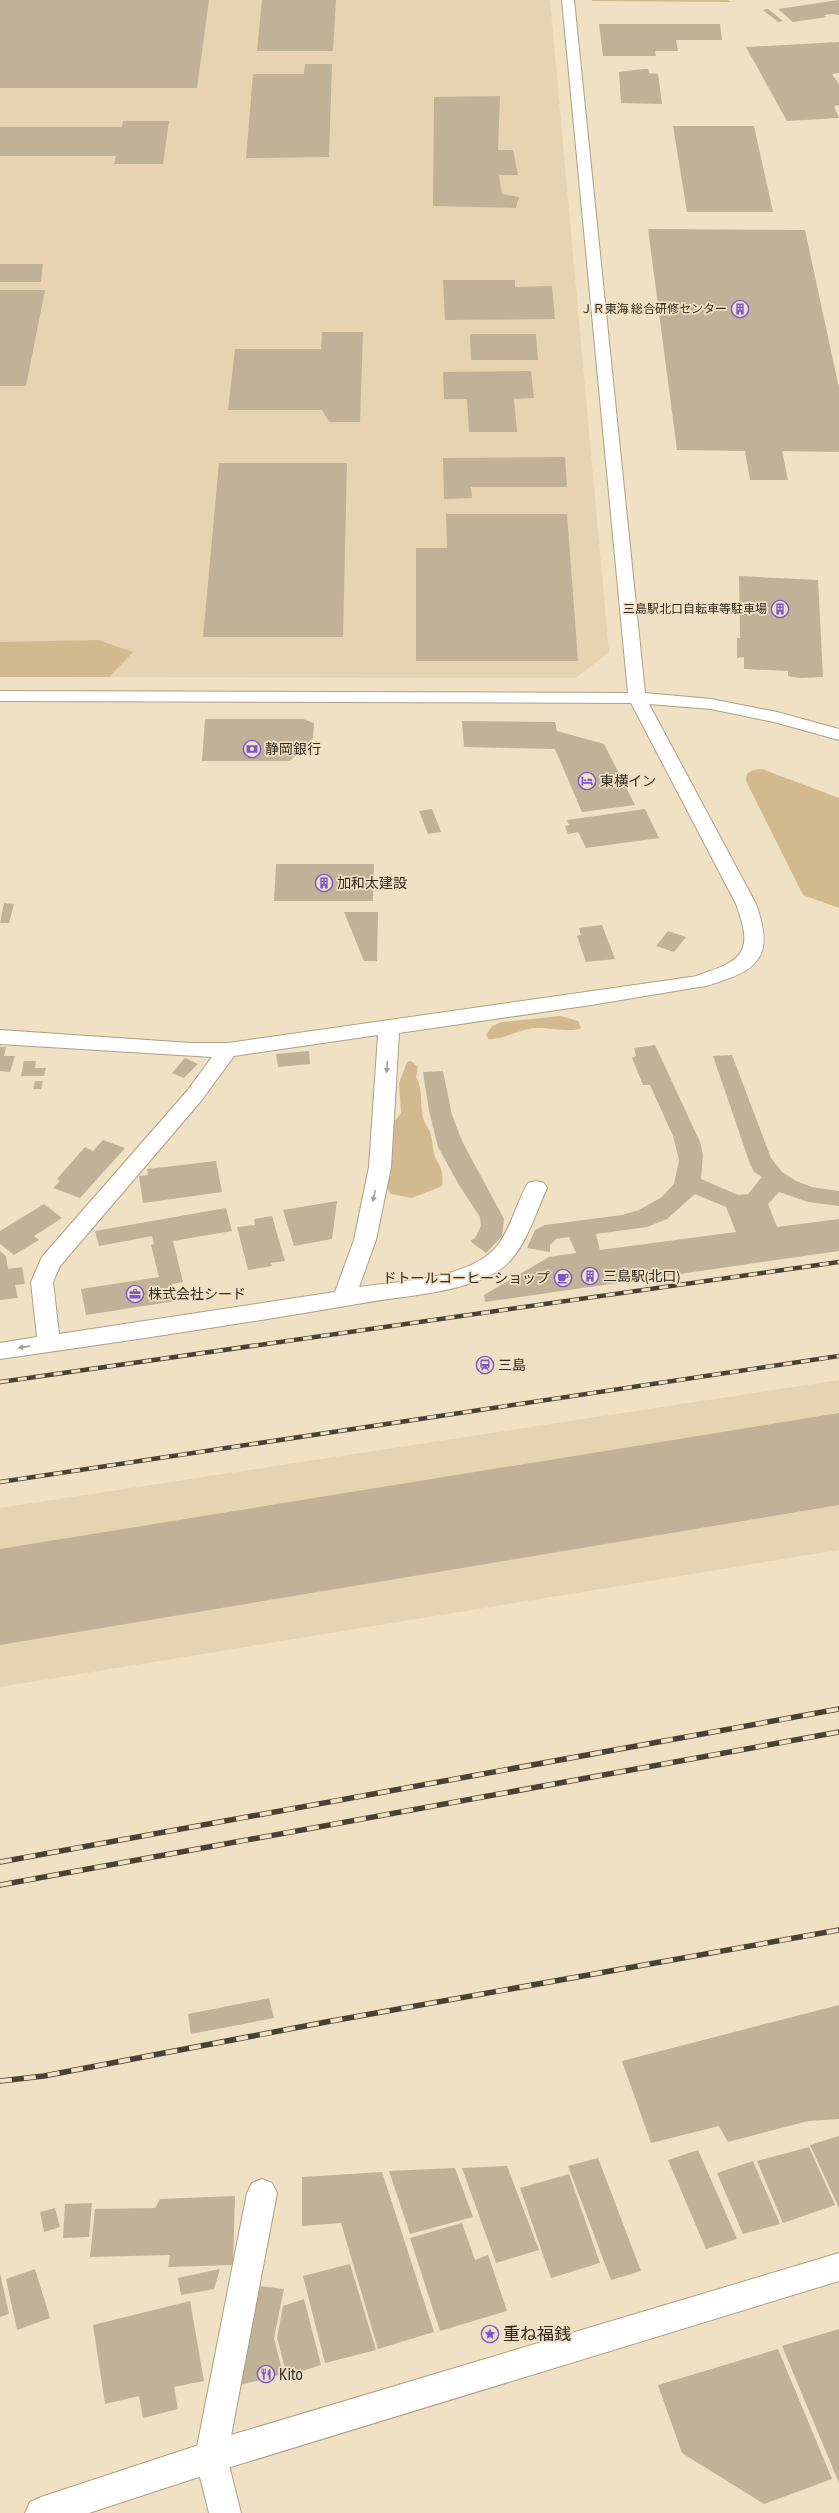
<svg xmlns="http://www.w3.org/2000/svg" width="839" height="2513" font-family="'PT Sans Narrow','Noto Sans JP',sans-serif">
<style>
.built{fill:#e7d3b1}
.green{fill:#d3ba8e}
.building{fill:#c1b197;fill-rule:evenodd}
.lines{fill:none;stroke-linecap:round;stroke-linejoin:round}
.street-casing{stroke:#ae9f85;stroke-width:2}
.secondary-casing{stroke:#ae9f85;stroke-width:2}
.street{fill:#fff;fill-rule:evenodd}
.secondary{fill:#fff;fill-rule:evenodd}
.rail-far1-casing{stroke:#494234;stroke-width:4.5}
.rail-casing{stroke:#494234;stroke-width:5.5}
.rail-far1{stroke:#f0e0c4;stroke-width:3;stroke-dasharray:9;stroke-linecap:butt}
.rail{stroke:#f0e0c4;stroke-width:4;stroke-dasharray:12;stroke-linecap:butt}
.oneway{fill:#a19f9a}
.labels{text-anchor:middle;stroke-width:3.5;stroke-linejoin:round;paint-order:stroke}
.far-poi-label{font-size:12px;fill:#2f291e;stroke:#f0e0c4;text-anchor:end}
.poi-label{font-size:14px;fill:#2f291e;stroke:#f0e0c4;text-anchor:start}
.near-poi-label{font-size:17px;fill:#2f291e;stroke:#f0e0c4;text-anchor:start}
</style>
<rect width="100%" height="100%" fill="#f0e0c4"/>
<path class="built" d="M0 0H550L609 652 576 678 0 677Z
M839 1380V1550L0 1687V1508Z"/>
<path class="green" d="M592 0H728L731 2 592 1Z
M98 640 133 652 109 677H0V642Z
M762 769 839 798V908L803 895 746 781 747 774 753 770Z
M561 1016 578 1021 581 1028C574 1033 546 1027 535 1028 520 1029 500 1041 488 1039L486 1035 492 1026 502 1022Z
M411 1061 418 1067 416 1077C424 1090 419 1106 424 1121 426 1125 429 1129 430 1132 433 1140 432 1149 435 1157 441 1168 444 1173 442 1186L412 1198 391 1194 386 1187 391 1175 390 1137 395 1121 401 1113 399 1083 407 1062Z"/>
<path class="building" d="M0 0H209L197 88H0Z
M262 0H336L333 51H257Z
M839 0V15L831 14 824 15 827 17 793 22 778 9Z
M768 9 783 21 778 22 763 10Z
M599 24H720L722 40H676L678 51H655L656 56H603Z
M839 42V73L832 74 839 84V105L834 106 839 118 787 121 746 47Z
M305 64H332L329 157 246 158 253 74H304Z
M643 69H648L649 73 658 74 662 104 621 103 619 72Z
M500 96 498 150H513L518 175H499L502 194 519 197 516 208 433 206 434 97Z
M123 121H169L163 164H114L116 156H0V127H122Z
M673 126H754L773 212H687Z
M648 229 805 230 839 388V452L782 451 788 480H750L745 451 677 450Z
M0 264H43L41 282H0Z
M443 280H515V287L552 286 555 319 445 320Z
M0 290H45L26 386H0Z
M322 332H363L360 422H329L322 410H228L235 349H321Z
M470 334H536L538 360H471Z
M531 371 534 398 514 399 517 432H469L467 399H444L443 372Z
M565 457 567 487H471L472 498 444 499 443 458Z
M219 463H347L343 637H203Z
M446 514H567L578 661H416V548H447Z
M739 576 818 580 823 677 800 678 788 676V671L744 669V657L737 658V638H740Z
M205 719H303L314 723 313 738 290 761H202Z
M462 721 555 722 557 731 604 744 635 805 582 812 555 749 464 747Z
M432 809 441 832 428 834 419 811Z
M645 809 659 838 586 848 578 832 568 834 565 826 569 825 567 820Z
M276 864H374L373 901H274Z
M4 903 14 904 9 923H0Z
M344 912H378L377 961H364Z
M602 925 615 959 586 962 577 936 581 935 579 928Z
M668 931 686 937 674 952 656 946Z
M655 1045 700 1142 703 1155 701 1179 738 1195 748 1194 762 1177 754 1172 750 1164 713 1056 732 1055 771 1158 782 1172 796 1181 812 1187 839 1191V1206L808 1202 779 1192 768 1204 777 1227 839 1219V1251L485 1302 484 1295 549 1257 576 1253 569 1237 556 1239 550 1245V1252L527 1248 535 1230 545 1225 622 1215 639 1210 662 1197 674 1184 679 1160 673 1136 650 1085H643L632 1058 636 1056 634 1048ZM695 1194 726 1207 736 1232 600 1250 596 1234 647 1227 667 1219Z
M0 1047H6L4 1056H15L10 1072 0 1071Z
M309 1051 310 1064 278 1067 276 1054Z
M185 1058 198 1064 184 1078 172 1073Z
M24 1061H36L35 1068H46L44 1076H21Z
M443 1071 452 1115 463 1143 504 1219 502 1236 486 1253 470 1241 475 1238 481 1226 480 1217 459 1185 438 1147 429 1111 423 1072Z
M35 1081H43L41 1089H33Z
M103 1140 125 1148 80 1198 53 1188 60 1181 57 1179 85 1147 93 1151Z
M216 1161 222 1192 143 1203 139 1176 148 1175 147 1169Z
M337 1201 332 1239 294 1246 283 1210Z
M44 1204 62 1218 34 1236 39 1240 14 1255 0 1244V1231Z
M226 1208 232 1231 173 1241 183 1282 172 1284 176 1301 86 1315 81 1289 159 1277 151 1245 154 1244 152 1236 99 1246 95 1231Z
M272 1216 285 1261 271 1263 272 1266 248 1270 237 1227 255 1225 254 1219Z
M0 1251 6 1256 8 1269 22 1267 25 1284 15 1285 18 1298 0 1300Z
M839 1413V1505L0 1645V1549Z
M269 1998 274 2018 191 2034 188 2014Z
M839 2005V2119L808 2121 728 2142 719 2126 651 2143 622 2061Z
M839 2136V2208L810 2145Z
M809 2147 835 2205 783 2223 757 2161Z
M698 2150 737 2239 706 2249 668 2160Z
M598 2158 641 2271 611 2280 568 2166Z
M753 2161 780 2224 743 2234 717 2173Z
M507 2166 539 2250 496 2263 462 2168Z
M455 2168 473 2217 410 2234 389 2171Z
M382 2172 434 2332 378 2349 341 2223 302 2226V2177Z
M569 2174 600 2263 551 2278 520 2188Z
M235 2196 233 2265 168 2267 170 2255 90 2257 95 2209 155 2208 160 2199Z
M92 2203 89 2237 63 2238 65 2204Z
M55 2208 60 2227 44 2232 40 2212Z
M462 2223 475 2260 488 2255 507 2311 440 2331 410 2238Z
M350 2264 376 2350 325 2363 303 2276Z
M35 2269 50 2318 17 2330 6 2279Z
M220 2269 214 2289 181 2295 178 2278Z
M0 2273 9 2314 0 2317Z
M260 2286 284 2289 274 2338 283 2374 240 2385Z
M304 2299 321 2365 287 2376 277 2338 283 2306Z
M190 2301 204 2381 174 2387 178 2409 143 2418 139 2396 105 2404 93 2325Z
M839 2329V2483L782 2346Z
M778 2349 832 2479 764 2504 682 2453 658 2385Z"/>
<g class="lines">
<defs>
<path id="street" d="M698 976 705 978 708 982 705 986 591 1005 399 1033 391 1167 376 1240 359 1287C399 1281 471 1279 497 1246 512 1227 516 1203 528 1183L536 1181 544 1183 547 1188C535 1214 524 1255 498 1271 460 1294 406 1295 363 1303 242 1324 121 1342 0 1359V1343L37 1337 31 1282 42 1257 187 1091 212 1057 0 1044V1030L191 1043H228ZM378 1035 369 1167 354 1240 335 1292 59 1334 53 1282 60 1266 201 1101 234 1056Z
M262 2179 272 2183 277 2193 227 2457 241 2513H209L195 2457 247 2193 252 2183Z"/>
<path id="secondary" d="M562 0H574L645 693 711 699 777 712 839 729V740L774 722 711 709 649 704 756 904C770 944 768 966 724 980 713 984 702 989 691 986L688 982C692 976 700 975 707 972 750 959 750 943 736 904L631 703 0 701V691L628 693Z
M839 2253V2281L211 2473 89 2513H25L30 2502 41 2497 211 2441Z"/>
</defs>
<use href="#street" class="street-casing"/>
<use href="#secondary" class="secondary-casing"/>
<use href="#street" class="street"/>
<use href="#secondary" class="secondary"/>
<defs>
<path id="rail-far1" d="M0 1382 839 1262
M0 1482 839 1356"/>
<path id="rail" d="M0 1862 839 1709
M0 1885 839 1732
M0 2081 44 2076 326 2022 839 1930"/>
</defs>
<use href="#rail-far1" class="rail-far1-casing"/>
<use href="#rail" class="rail-casing"/>
<use href="#rail-far1" class="rail-far1"/>
<use href="#rail" class="rail"/>
</g>
<defs><path id="oneway-solid" d="M-6-.8H1V-3.2L6.5 0L1 3.2V.8H-6Z"/></defs>
<g class="oneway">
<use href="#oneway-solid" transform="translate(387 1067) rotate(93)"/>
<use href="#oneway-solid" transform="translate(374 1196) rotate(102)"/>
<use href="#oneway-solid" transform="translate(24 1347) rotate(172)"/>
</g>
<defs>
<symbol id="building-ring" viewBox="-11 -11 22 22"><circle r="9.5" fill="#f0e0c4" stroke="#7955ce" stroke-width="1.5"/><path d="M-4-6H4V6H1V3H-1V6H-4ZM-2.5-4.3h1.7v1.8h-1.7ZM.8-4.3h1.7v1.8H.8ZM-2.5-1h1.7V.8h-1.7ZM.8-1h1.7V.8H.8Z" fill="#7955ce"/></symbol>
<symbol id="bank-ring" viewBox="-11 -11 22 22"><circle r="9.5" fill="#f0e0c4" stroke="#7955ce" stroke-width="1.5"/><path d="M-6-4H6V4H-6ZM0-2.3a2.3 2.3 0 1 0 0 4.6a2.3 2.3 0 1 0 0-4.6Z" fill="#7955ce"/></symbol>
<symbol id="hotel-ring" viewBox="-11 -11 22 22"><circle r="9.5" fill="#f0e0c4" stroke="#7955ce" stroke-width="1.5"/><path d="M-6-4.5h1.5V1H6V5H4.5V3h-9V5H-6ZM-4 0a1.8 1.8 0 1 1 3.6 0ZM.5 0V-2.5h3Q6-2.5 6 0Z" fill="#7955ce"/></symbol>
<symbol id="cafe-ring" viewBox="-11 -11 22 22"><circle r="9.5" fill="#f0e0c4" stroke="#7955ce" stroke-width="1.5"/><path d="M-5.5-4.5H6V0H3Q3 3.5 0 3.5H-2.5Q-5.5 3.5-5.5 0ZM3-3.2v2h1.7v-2ZM-6 4.5H4V6H-6Z" fill="#7955ce"/></symbol>
<symbol id="office-ring" viewBox="-11 -11 22 22"><circle r="9.5" fill="#f0e0c4" stroke="#7955ce" stroke-width="1.5"/><path d="M-6-3h4V-5.5h4V-3h4V5H-6ZM-1-4.5V-3h2v-1.5ZM-6 0V1H6V0Z" fill="#7955ce"/></symbol>
<symbol id="station-ring" viewBox="-11 -11 22 22"><circle r="9.5" fill="#f0e0c4" stroke="#7955ce" stroke-width="1.5"/><path d="M-3-6H3Q5-6 5-4V2Q5 4 3 4L4.5 6H3L1.5 4h-3L-3 6H-4.5L-3 4Q-5 4-5 2V-4Q-5-6-3-6ZM-3.5-4v3h7v-3ZM-3.5 1v1.5H-2V1ZM2 1v1.5H3.5V1Z" fill="#7955ce"/></symbol>
<symbol id="sight-ring" viewBox="-11 -11 22 22"><circle r="9.5" fill="#f0e0c4" stroke="#7955ce" stroke-width="1.5"/><path d="M0-6L1.8-2.2L6-1.7L2.9 1.2L3.7 5.4L0 3.3L-3.7 5.4L-2.9 1.2L-6-1.7L-1.8-2.2Z" fill="#7955ce"/></symbol>
<symbol id="restaurant-ring" viewBox="-11 -11 22 22"><circle r="9.5" fill="#f0e0c4" stroke="#7955ce" stroke-width="1.5"/><path d="M-5-6h1v4h1v-4h1v4h1v-4h1v5L-1.5 .5V6h-2V.5L-5-1ZM5-6V6H3V1.5H1.5Q1.5-4 5-6Z" fill="#7955ce"/></symbol>
</defs>
<g fill-rule="evenodd">
<use href="#building-ring" x="730" y="299" width="20" height="20"/>
<use href="#building-ring" x="770" y="599" width="20" height="20"/>
<use href="#bank-ring" x="242" y="739" width="20" height="20"/>
<use href="#hotel-ring" x="577" y="771" width="20" height="20"/>
<use href="#building-ring" x="314" y="873" width="20" height="20"/>
<use href="#building-ring" x="580" y="1266" width="20" height="20"/>
<use href="#cafe-ring" x="553" y="1268" width="20" height="20"/>
<use href="#office-ring" x="125" y="1284" width="20" height="20"/>
<use href="#station-ring" x="475" y="1355" width="20" height="20"/>
<use href="#sight-ring" x="480" y="2324" width="20" height="20"/>
<use href="#restaurant-ring" x="256" y="2364" width="20" height="20"/>
</g>
<g class="labels">
<g class="far-poi-label">
<text x="727" y="313">ＪＲ東海 総合研修センター</text>
<text x="767" y="613">三島駅北口自転車等駐車場</text>
</g>
<g class="poi-label">
<text x="265" y="754">静岡銀行</text>
<text x="600" y="786">東横イン</text>
<text x="337" y="888">加和太建設</text>
<text x="603" y="1281">三島駅(北口)</text>
<text x="550" y="1283" text-anchor="end">ドトールコーヒーショップ</text>
<text x="148" y="1299">株式会社シード</text>
<text x="498" y="1370">三島</text>
</g>
<g class="near-poi-label">
<text x="503" y="2340">重ね福銭</text>
<text x="279" y="2380">Kito</text>
</g>
</g>
</svg>
